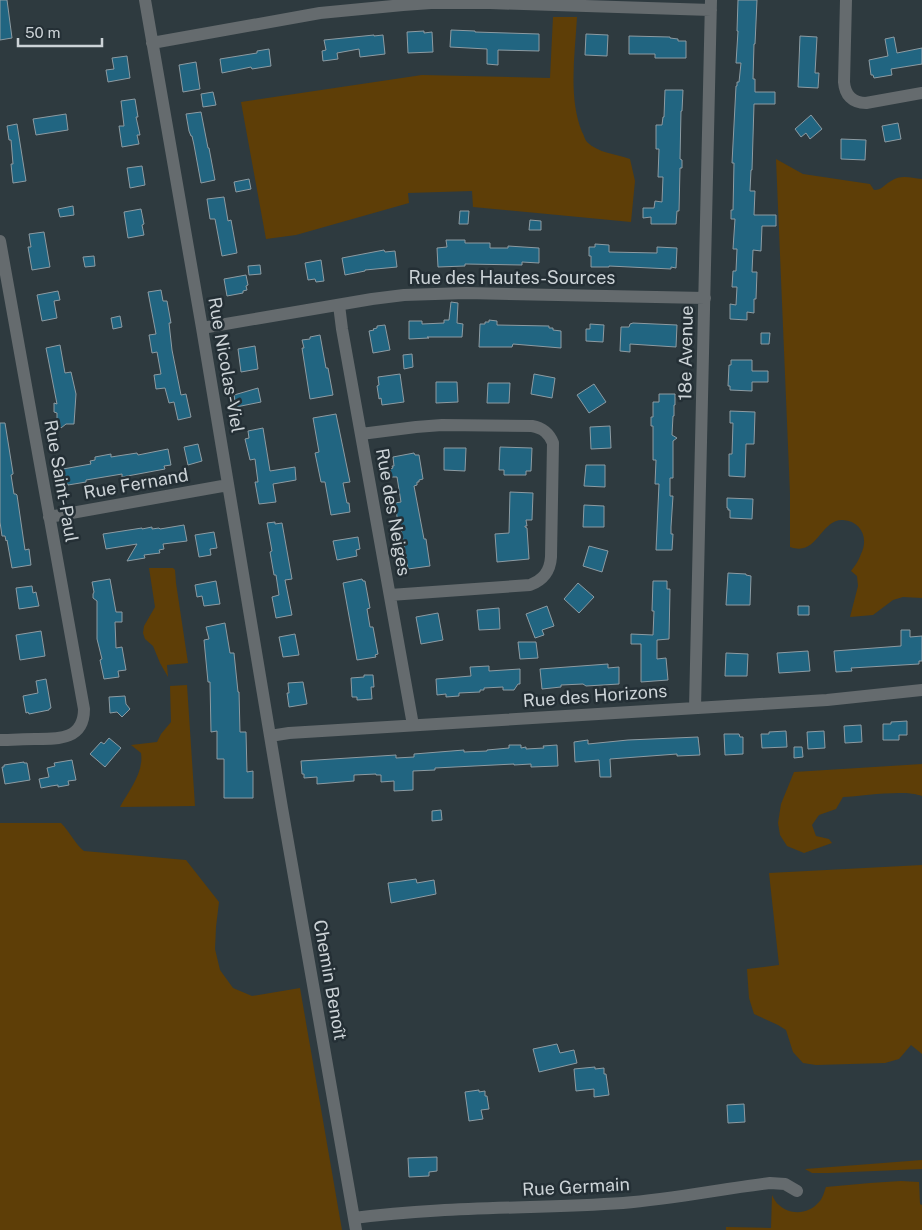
<svg xmlns="http://www.w3.org/2000/svg" width="922" height="1230" font-family="'Public Sans',sans-serif">
<style>
.green{fill:#5e3e07}
.building{fill:#216581;stroke:#8d9ba2}
.lines{fill:none;stroke-linecap:round;stroke-linejoin:round}
.minor{stroke:#656b6e;stroke-width:12}
.labels{text-anchor:middle;stroke-width:5;stroke-linejoin:round;paint-order:stroke}
.street-label{font-size:18px;fill:#ccd3d7;stroke:#242f35}
</style>
<rect width="100%" height="100%" fill="#2e3a3f"/>
<path class="green" d="M553 17H577C575 54 568 97 582 132 584 135 585 140 587 142 598 153 616 154 630 159L635 181 631 222 473 207 472 191 408 193 409 203 296 235 266 239 241 102 422 75 550 78Z
M776 159 803 174 870 184 874 190C882 190 884 185 891 181 902 174 910 178 922 179V598L903 597 893 600 873 615 850 617 858 586 857 576 851 571C855 566 859 560 861 554 869 538 861 521 843 520 820 519 818 557 790 547V494Z
M149 568H173L175 570 176 583 188 663 167 665 168 677 160 663 153 646 145 639 143 633 144 626 155 607Z
M187 685 195 806 120 807C129 790 144 773 141 753L131 745 157 742 161 734 171 722 170 686Z
M922 764V796C905 789 863 796 843 797L836 809 819 815 812 825 816 836 829 839 832 843 804 853 787 846 780 835 778 823 781 804 794 772Z
M0 823H61C70 832 75 844 84 851L186 860 219 902 216 927 215 949 220 970 233 988 252 996 300 988 342 1230H0Z
M922 865V1054L911 1045 899 1059 885 1063 816 1065 803 1063 793 1052 786 1030 778 1025 754 1014 749 998 747 969 779 965 769 873Z
M922 1160V1169L828 1173H812L805 1169Z
M901 1181 919 1182 920 1204 922 1205V1230H726V1227L771 1228 772 1195C774 1199 776 1203 779 1205 791 1216 809 1214 819 1202 823 1198 824 1192 826 1187L870 1183Z"/>
<path class="building" d="M0 0H7L12 38 0 40Z
M738 0H757L755 44H754L753 79H755V92H775V104H754L752 170H751L750 191H755L754 215H776V226H762L761 251 753 250 752 272H757L756 299H754V313L747 312V320L730 319V304L736 305 737 287H732L733 271H736L737 249H733L735 219H731V210H733L734 163H732L736 86H737V82H739L741 63H736L738 31H737Z
M451 30 475 31V32L539 34V51L498 50V65L487 64V49L450 47Z
M424 31V33L432 32 433 52 408 53 407 32Z
M586 34 608 35 607 56 585 55Z
M374 35V36L383 35 385 54 360 57 359 49 337 53 338 59 323 61 322 51 326 50 324 40Z
M629 36 670 37V38L678 39V41H686V58H655V54H629Z
M800 36 817 37 815 73H819L818 88 798 87Z
M894 37 897 53 922 48V64L891 69 892 75 874 78 873 75H871L869 60 888 56 885 39Z
M269 49 271 66 252 69 251 67 222 73 220 59 257 53V51Z
M127 56 130 78 108 82 106 70 114 69 112 58Z
M196 62 200 89 183 92 179 65Z
M665 90H683L682 111H681L680 159 682 160V168H680L679 211H677L676 224H651V217L643 218V208H654L655 201 662 202 663 177H658L659 149H656V125H662L663 117H664Z
M213 92 216 105 203 107 201 94Z
M135 99 138 117H136L140 135H137L139 144 122 147 119 126H124L121 101Z
M201 112 208 148H209L215 180 201 183 194 145 192 136H191L189 131 186 114Z
M66 114 68 130 36 135 33 119Z
M811 115 822 129 810 139 806 133 801 137 795 129Z
M898 123 901 139 885 142 882 126Z
M17 124 26 181 13 183 11 164H13L11 140H9L7 126Z
M841 139 866 140 865 160 841 159Z
M142 166 145 185 130 188 127 168Z
M249 179 251 189 236 192 234 182Z
M224 197 228 221 231 220 237 253 222 256 215 219H210L207 199Z
M73 206 74 215 60 217 58 209Z
M141 209 144 224 142 225 144 235 128 238 124 212Z
M460 211H469L468 224H459Z
M530 220 541 221V230H529Z
M44 232 50 267 32 270 28 247H31L29 234Z
M446 240H465V243H490V248H508V246L539 248V263L522 262V265L465 264V266L438 267 437 248 447 247Z
M595 244 609 245V252L657 253V247L677 248 676 268 671 267V269L609 266V267H591V256H589V247H595Z
M384 250 385 252 395 251 397 267 365 270V271L345 275 342 258Z
M94 256 95 266 85 267 83 257Z
M321 260 324 281 316 282 315 279 308 280 305 263Z
M260 265 261 274 249 275 248 266Z
M246 275 248 285 246 286 247 290 243 291V293L227 296 224 279Z
M161 290 163 301H167L171 323H169L172 350 181 395 186 394 191 417 178 420 174 402 169 403 165 388 156 389 154 375 161 374 157 352 152 353 149 335 156 334 148 292Z
M58 291 60 300 54 301 57 318 42 321 37 295Z
M451 302 458 303 457 323 463 324 462 337H427L429 338 409 339V321H422V324L444 323V320H449Z
M120 316 122 327 113 329 111 318Z
M489 320 497 321V325L549 326V328H553V330L561 331V348L513 344 512 347H479L480 324H485V322H489Z
M633 323 677 325 676 347 630 344V352L620 351 621 327H629L630 324Z
M590 324 604 325 603 342 586 341V329H590Z
M385 325 390 350 373 353 369 331 374 330 373 329 377 328V326Z
M761 333H770L769 344H761Z
M320 335 326 368H328L333 395 310 399 302 348H304L302 340 310 339V337Z
M60 345 65 373 71 372 76 394 74 424H66L61 428 57 424V413L54 412V403L57 404 46 348Z
M255 346 258 369 241 372 238 349Z
M412 354 413 367 404 369 403 355Z
M731 360H752V371H768V382H752V391L730 390V386H728L729 365H731Z
M400 374 404 402 382 405 381 398 379 399 377 386 379 385 378 377Z
M534 374 555 378 552 398 531 394Z
M436 382H457L458 402 436 403Z
M488 383H510L509 403H487Z
M594 384 606 402 589 413 577 395Z
M258 388 261 402 236 407 234 395Z
M659 394H675V405H674V416H673L672 435 677 438 673 441V478H670V496H673L671 527V534H673L672 550H656L659 484H655L656 460H653V426H651V417H653V402H659Z
M730 411 755 412 754 444H746L745 477 729 476V454H732L733 423H730Z
M336 414 350 482 343 483 347 503H349L350 512 331 515 325 482H321L315 453 319 452 313 418Z
M0 423H5L13 473V474L11 475 14 494H16L17 495 25 550 29 549 31 565 12 568 7 540 6 541 5 536H2L0 522Z
M610 426 611 448 591 449 590 427Z
M263 428 270 471 295 467 296 480 273 484 276 502 259 504 255 482H258L255 459 250 460 245 439 249 438 248 431Z
M198 444 202 461 188 465 184 447Z
M500 447 532 448 531 471H526V475H504V470H499Z
M444 448H466L465 471 444 470Z
M168 449 171 465 164 466 165 469 122 477V474L86 480V482L68 485V484H66L63 469 91 464 90 461 95 460V457L111 454V457L137 453 138 455Z
M414 453 415 455H419L423 479 419 480V482H417V485L414 486 424 539H426L430 566 408 569 401 529 399 530 395 503 401 502 397 477H391L390 469 393 468 392 466H394L393 457Z
M586 465H605V487L584 486Z
M510 492 533 493 532 520H526L527 526H525V527L527 528 529 559 497 562 495 534 509 533Z
M727 498 753 499 752 519 730 518V510H728V508H727Z
M584 505 604 506V527H583Z
M275 522V524L282 523 292 579 285 580 292 615 276 618 272 597 279 595 276 575H274L270 552 272 551 267 523Z
M184 525 187 541 163 544 164 549 159 550 160 553 144 555 145 558 127 561 137 544 106 549 103 534 142 528V529L152 527V529L159 528 160 529Z
M214 532 217 548 210 549 211 555 199 557 195 535Z
M358 537 360 549 356 550 357 556 337 560 333 541Z
M589 546 608 551 602 572 583 566Z
M728 573 746 574V575L751 576 750 605H726Z
M110 579 116 612H122V622H115L116 648 122 647 126 670 118 671 119 677 104 679 100 660 102 659 97 639V601L93 598V594L94 592 92 582Z
M362 579 363 581H365L370 608 367 609 370 627H373L378 654 375 655 376 657 357 660 343 583Z
M216 581 220 604 204 606 202 596 197 597 195 585Z
M653 581H667V589H670L669 639 657 640V659L666 658 668 680 641 682V644H631V634L653 635 654 611H652Z
M578 583 594 597 579 613 564 599Z
M32 586 33 593 36 592 39 606 19 609 16 588Z
M547 606 554 626 542 630 544 635 535 638 526 614Z
M798 606H809V615H798Z
M499 608 500 629 479 630 477 610Z
M438 613 443 640 421 644 416 617Z
M225 623 230 653H234L238 692H239L240 732H246L247 772 253 771V798H224V759H217V731L211 732 210 682H208L204 640 209 639 206 627Z
M901 630H910V637L922 636V661H919V664L851 668 852 671 836 672 834 651 901 646Z
M41 631 45 656 20 660 16 635Z
M295 634 299 655 283 657 279 637Z
M518 642H536L538 658 520 659Z
M808 651 810 671 779 673 777 653Z
M726 653 748 654 747 676H725Z
M608 664V668L619 667V684L586 686 583 684 561 685V687L542 689 540 669Z
M489 666V671L520 669V684H518L514 690H503V687L484 688V690H480V692L459 693V696L446 697V694L437 695 436 679 471 676 470 667Z
M364 675H373L374 687H371L372 699 357 700V697H352L351 678 364 677Z
M46 679 51 708 49 709V710L29 714 28 712 26 713 23 696 38 693 36 681Z
M303 682 307 704 289 707 287 693H289L288 683Z
M125 696 126 704 130 709 122 717 117 712 110 713 109 697Z
M907 721V735H899V740H883V724H891V722Z
M861 725 862 742 845 743 844 726Z
M786 731 787 747 762 748 761 734H769V732Z
M824 731 825 748 808 749 807 732Z
M724 734H739L740 737H743V754L725 755Z
M698 737 700 755 677 756V754L610 759 611 777H600L599 760 575 762 574 742 588 740V744L628 740Z
M109 738 121 748 105 767 90 754 101 742 104 744Z
M509 745H521V748L526 747V749L544 748 543 746 557 745 558 766 531 767V764L514 765V764L435 768V770L413 771V790L394 791V781L381 782V775H376V774L354 775V781L317 784V777L304 778V774H302L301 761 396 755V758L414 757V754L464 750V752L487 751V750L509 748Z
M794 747H802L803 757 794 758Z
M72 760 76 780 68 781 69 785 58 787V785L51 786 41 788 39 779 49 777 47 768 55 766 54 763Z
M24 762V763H27L30 780 5 784 2 767H4V765Z
M441 810 442 820 432 821V811Z
M416 879 417 883 434 880 436 894 391 903 388 883Z
M557 1044 560 1053 574 1050 577 1063 539 1072 533 1049Z
M595 1067V1069L604 1068V1074H606L609 1095 594 1097V1089L576 1091 574 1069Z
M479 1090V1092L485 1091V1096H487L489 1109 481 1110 483 1119 469 1121 465 1092Z
M744 1104 745 1122 728 1123 727 1105Z
M437 1157V1171L429 1172V1176L409 1177 408 1158Z"/>
<g class="lines">
<path class="minor" d="M145 0 202 328 282 808 356 1230
M846 0 844 82C845 95 852 103 866 103L922 93
M152 43 320 13 403 5 431 3H490L711 10
M0 241 84 709C84 740 58 739 35 739 24 739 12 740 0 740
M339 305 342 329 413 725
M202 328 372 299 404 295 466 293 705 298
M361 434 416 427 442 425 532 426C543 428 549 433 553 443L551 557C550 572 543 580 530 585L390 595
M49 517 228 485
M695 708 711 0
M270 736 289 733 827 700 922 690
M354 1218C443 1206 534 1209 623 1203 673 1199 721 1189 770 1183L785 1184 797 1191"/>
</g>
<g class="labels">
<g class="street-label">
<text x="512" y="284">Rue des Hautes-Sources</text>
<text transform="translate(686 353) rotate(-89)" y="6">18e Avenue</text>
<text transform="translate(226 365) rotate(80)" y="6">Rue Nicolas-Viel</text>
<text transform="translate(61 481) rotate(80)" y="6">Rue Saint-Paul</text>
<text transform="translate(136 484) rotate(-10)" y="6">Rue Fernand</text>
<text transform="translate(393 512) rotate(80)" y="6">Rue des Neiges</text>
<text transform="translate(595 696) rotate(-4)" y="6">Rue des Horizons</text>
<text transform="translate(330 980) rotate(80)" y="6">Chemin Benoît</text>
<text transform="translate(576 1187) rotate(-3)" y="6">Rue Germain</text>
</g>
</g>
<path d="M18 38v8h84v-8" fill="none" stroke="#ccd3d7" stroke-width="2.5"/>
<text x="25" y="38" font-size="15" fill="#ccd3d7" stroke="#242f35" stroke-width="4" paint-order="stroke">50 m</text>
</svg>
